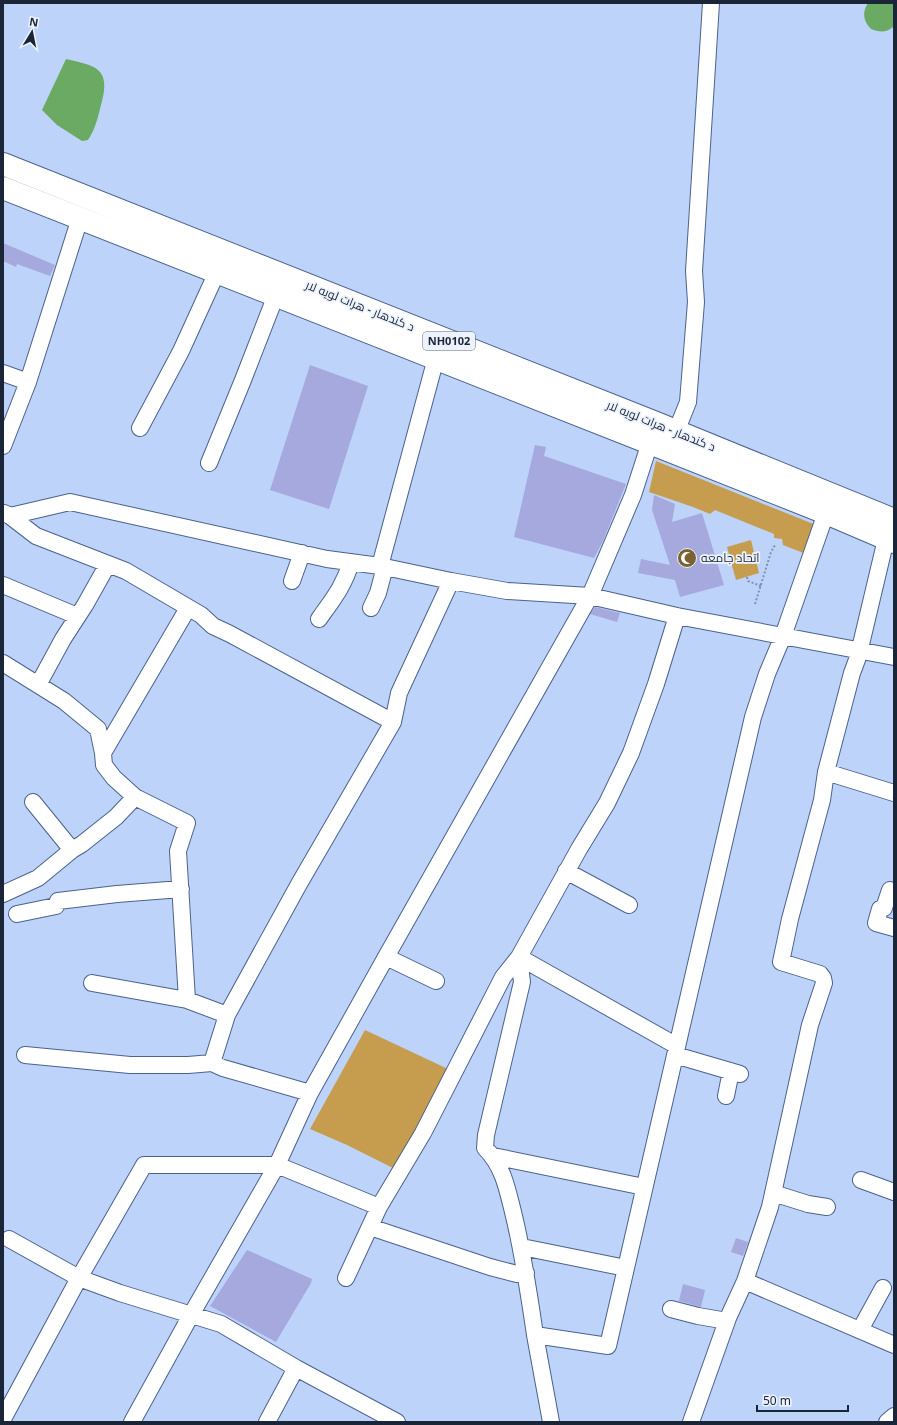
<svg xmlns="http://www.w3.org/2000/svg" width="897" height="1425" font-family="'Noto Sans',Cairo,sans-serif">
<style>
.green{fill:#c69d4e}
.water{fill:#6aaa62}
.building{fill:#a6a9dd}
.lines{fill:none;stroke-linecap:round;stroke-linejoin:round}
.minor-casing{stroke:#4a628c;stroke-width:18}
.highway-casing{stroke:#4a628c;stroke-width:24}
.path{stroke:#7f91b0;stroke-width:2;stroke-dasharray:2 2;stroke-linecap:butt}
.minor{stroke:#fff;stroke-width:16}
.highway{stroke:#fff;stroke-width:22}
.labels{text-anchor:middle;stroke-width:3.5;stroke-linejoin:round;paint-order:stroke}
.shield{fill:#edf3fd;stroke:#5a6373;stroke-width:1}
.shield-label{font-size:11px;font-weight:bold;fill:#1b2538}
.street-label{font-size:12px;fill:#1b2538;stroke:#edf3fd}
.poi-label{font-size:12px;fill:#1b2538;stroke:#edf3fd;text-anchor:start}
</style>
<rect width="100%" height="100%" fill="#bdd3fa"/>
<path class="green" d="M656 461 816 525 806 554 783 545 782 539 774 538V534L715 510 710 514 693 507 649 492Z
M751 540 759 573 736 580 727 547Z
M365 1030 448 1069 395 1169 347 1145 310 1129Z"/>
<path class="water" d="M868 3H893V27C886 33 879 32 871 29 863 21 862 12 868 3Z
M66 59C98 66 111 69 101 105 98 117 95 130 88 140L82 141 57 125 42 110Z"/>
<path class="building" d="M3 243 55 265 50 276 17 264 16 267 3 261Z
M310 365 368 386 329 509 270 490Z
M535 445 546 447 544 456 626 484 603 541 594 558 514 537Z
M654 495 675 504 672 522 702 513 724 585 680 597 675 580 638 573 641 559 670 565 652 510Z
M595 607 620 613 617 622 590 614Z
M736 1238 748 1242 743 1256 731 1252Z
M247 1250 312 1279 311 1283 276 1342 210 1306Z
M683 1284 705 1290 701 1307 679 1301Z"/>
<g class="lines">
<defs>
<path id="minor" d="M3 373 28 382
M140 428 181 351 217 272
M676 432 688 402 696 302 694 271 711 3
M3 446 28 382 80 218
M209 463 243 380 276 295
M4 513 10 516 36 536 126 571 201 615 213 626 230 634 393 722
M10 516 70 502 327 559 380 566 451 581 507 591 590 596 677 616 894 657
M380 566 436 358
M292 581 302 553
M3 585 77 616
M371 608 378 593 385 567
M319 619C333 599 344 586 351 562
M3 663 64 701 98 729 103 753 104 765 114 778 135 797 187 823 178 851 187 1000
M38 685 63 639 85 605 108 564
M103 753 188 608
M826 772 894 793
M33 802 72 850
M566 871 629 905
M890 890 884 908 880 909 876 923 894 928
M3 894 38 878 72 850 82 844 116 817 135 797
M17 914 56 906 58 901 117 894 181 889
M386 957 436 981
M519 957 522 982 486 1135 485 1148C503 1166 507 1188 513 1212 523 1252 529 1294 535 1335
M519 957 677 1046
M92 983 187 1000 227 1015
M25 1055 130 1065H188L212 1063 223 1068 310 1093
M675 1055 740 1074
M212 1063 227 1015 299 884 393 722 399 693 451 581
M726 1096 731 1071
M493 1156 644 1187
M861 1180 894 1192
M773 1193 808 1204 827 1207
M370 1227 490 1267 517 1274 526 1273
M9 1239 79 1278 120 1293 221 1324 296 1368 397 1422
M522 1247 626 1268
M346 1278 379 1207 423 1133 503 977 519 957 579 849 607 803 631 753 656 684 677 616
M745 1281 894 1345
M671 1309 698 1316 727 1321
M860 1330 883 1288
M3 1419 79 1278 144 1165H277L379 1207
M132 1422 191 1315 277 1165 310 1093 386 957 590 596 633 495 653 433
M267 1422 296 1368
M551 1422 535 1335 608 1346 753 717 767 674 783 636 826 513
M691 1422 728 1318 745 1281 770 1207 810 1025 824 983 823 978 820 974 781 962 790 919 822 800 826 772 852 673 858 657 886 539
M887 1422 894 1416"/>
<path id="highway" d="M3 164 656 423 894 520
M3 188 655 445 826 513 894 542"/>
</defs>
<use href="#minor" class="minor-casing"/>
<use href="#highway" class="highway-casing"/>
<path class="path" d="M747 577 748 581 761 586
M755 604 771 552 775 545"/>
<use href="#minor" class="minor"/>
<use href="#highway" class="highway"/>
</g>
<defs>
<symbol id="mosque-disc" viewBox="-11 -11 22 22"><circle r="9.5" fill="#7b6233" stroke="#edf3fd"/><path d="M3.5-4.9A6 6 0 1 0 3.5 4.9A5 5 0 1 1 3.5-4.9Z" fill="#fff"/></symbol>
</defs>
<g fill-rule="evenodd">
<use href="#mosque-disc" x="676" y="547" width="22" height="22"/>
</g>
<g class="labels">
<rect class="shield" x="423" y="332" width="52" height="18" rx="3"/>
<g class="shield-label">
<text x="449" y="345">NH0102</text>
</g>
<g class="street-label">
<text transform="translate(360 306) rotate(22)" y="4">د کندهار - هرات لويه لار</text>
<text transform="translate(661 426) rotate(22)" y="4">د کندهار - هرات لويه لار</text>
</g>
<g class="poi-label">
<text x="701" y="562">اتحاد جامعه</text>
</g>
</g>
<rect width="897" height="1425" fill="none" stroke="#1b2538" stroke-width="8"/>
<g transform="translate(32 32) rotate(10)" stroke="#edf3fd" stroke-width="3" paint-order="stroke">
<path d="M0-3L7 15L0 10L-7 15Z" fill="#1b2538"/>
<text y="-6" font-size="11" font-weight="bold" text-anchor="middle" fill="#1b2538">N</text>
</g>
<path d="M757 1405v6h91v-6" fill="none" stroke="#1b2538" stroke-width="2"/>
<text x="763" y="1405" font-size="12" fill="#1b2538" stroke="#edf3fd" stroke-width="3" paint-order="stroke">50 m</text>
</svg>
